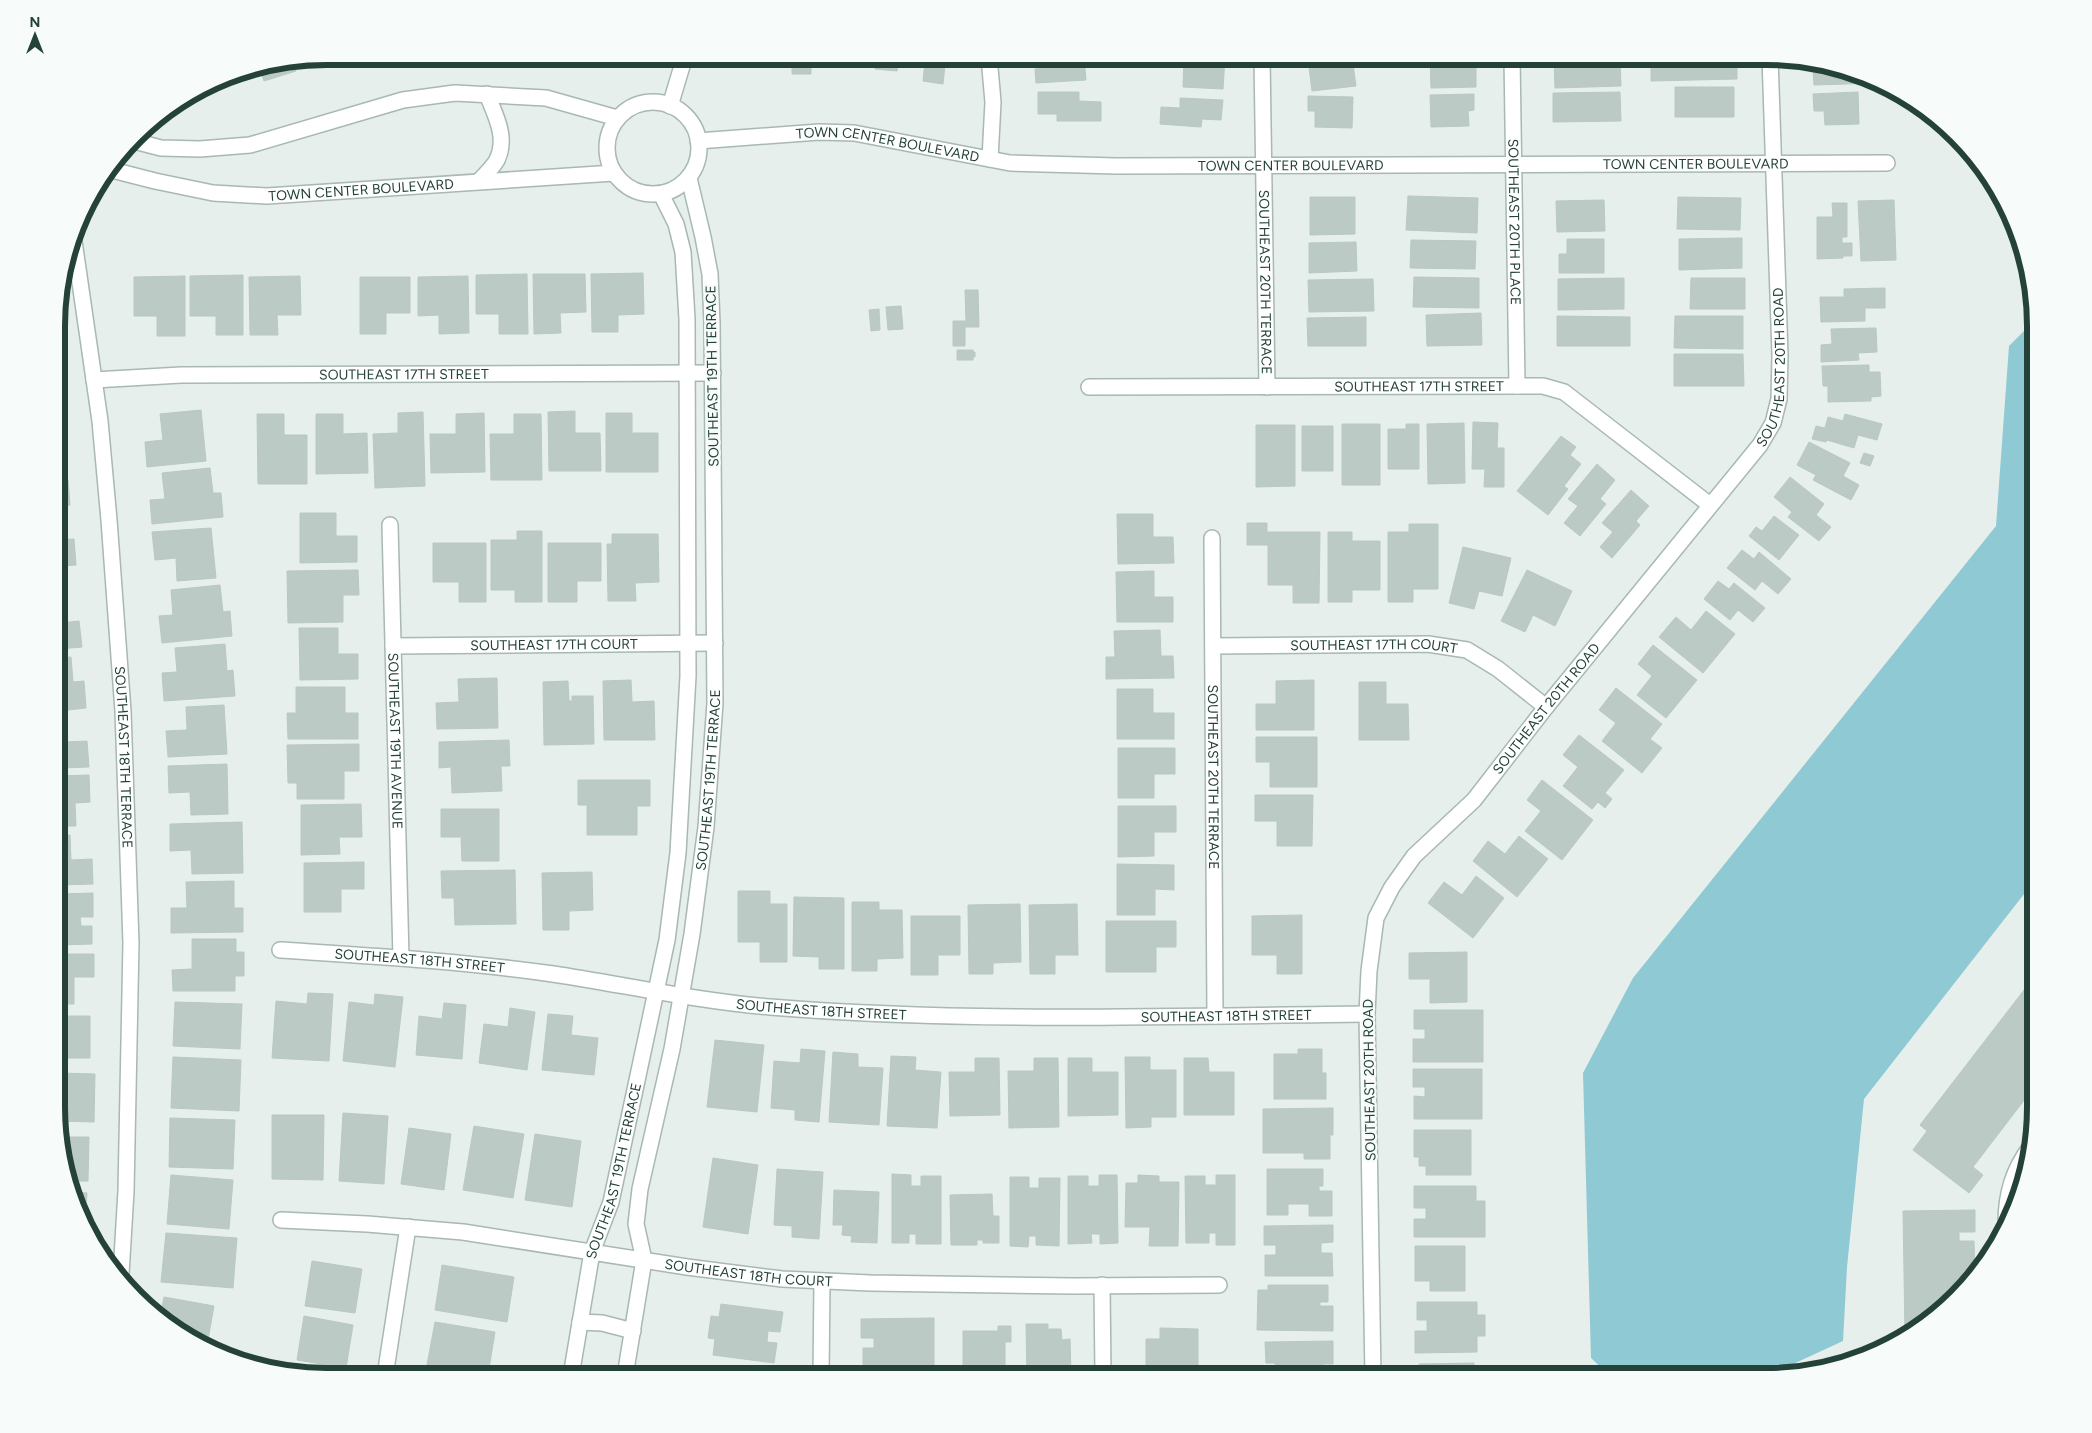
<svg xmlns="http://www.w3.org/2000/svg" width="2092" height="1433" font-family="Figtree,sans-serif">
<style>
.water{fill:#8ec9d4}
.building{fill:#bbcac4;stroke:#b8c9c2}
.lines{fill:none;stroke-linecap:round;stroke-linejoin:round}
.minor-casing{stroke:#a8b8b2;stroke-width:18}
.minor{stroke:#fff;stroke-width:15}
.labels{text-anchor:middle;stroke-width:4.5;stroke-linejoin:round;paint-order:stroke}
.street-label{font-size:14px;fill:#24423a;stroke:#f7fbf9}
.rim{fill:none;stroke:#24423a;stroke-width:6}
</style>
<rect width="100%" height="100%" fill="#e6efeb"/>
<path class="water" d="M2035 320V880L1864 1099 1847 1267 1843 1341 1765 1377H1611L1591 1358 1583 1073 1633 978 1996 526 2009 346Z"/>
<path class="building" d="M732 56H764L762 65Z
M792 56H811V74H792Z
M907 56V64L898 63 897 71 875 69 876 57 874 56Z
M913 56H946L943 84 923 81 925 61 912 60Z
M1043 57H1084L1086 80 1036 83 1035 69 1043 68Z
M1184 57H1225L1223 89 1183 87Z
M1328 57H1352L1356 86 1312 91 1308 59Z
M1430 57H1476V87L1431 88Z
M1554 57H1620L1621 86 1555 88Z
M1651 57H1737V79L1651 81Z
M293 63 296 71 264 81 260 69Z
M1822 65 1853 71 1877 83 1814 85 1813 70H1823Z
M1675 87H1734V117H1675Z
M1038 92H1079V101L1101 102V121H1057V114H1038Z
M1620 92 1621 121 1553 122V93Z
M1858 92 1859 124 1825 125 1824 111H1814L1813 94Z
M1474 94V110L1468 111 1469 126 1431 127 1430 95Z
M1308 96 1353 97 1352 128 1315 127V111H1308Z
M1180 98 1223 100 1221 120 1202 119 1201 127 1160 124 1161 107 1180 108Z
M1408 196 1478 198 1477 233 1406 230Z
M1310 197H1355V234L1310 235Z
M1678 197 1741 198 1740 230 1677 229Z
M1604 200 1605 231 1557 232 1556 201Z
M1894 200 1896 260 1861 261 1858 201Z
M1832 203H1847V237H1842V243H1852V256H1843V258L1817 259V217H1833Z
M1742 238V268L1679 270V239Z
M1567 239H1604V273H1559V254H1567Z
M1411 240 1476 241 1475 269 1410 268Z
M1356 242 1357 271 1309 273V243Z
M643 273 644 314 618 315V332H592L591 274Z
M527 274 528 334H499V314H476V275Z
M533 274H585L586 312 560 313 561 333 534 334Z
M243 275V335H216V316H190V276Z
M185 276V336H157V316H134V277Z
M300 276 301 315H277L278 335H250L249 277Z
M468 276 469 333 439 334V315L418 316V277Z
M360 277H410V313H386V334H360Z
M1414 277 1479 278V308L1413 307Z
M1624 278V309L1558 310V279Z
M1691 278H1745V309H1690Z
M1373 279 1374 311 1309 312 1308 280Z
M1885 288V308H1865V321L1821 322 1820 297H1844V289Z
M965 290H978L979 327H965V346H953V321H966Z
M901 306 903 329 888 330 886 307Z
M879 309 880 330 871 331 869 310Z
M1481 313 1482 345 1427 346 1426 315Z
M1557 316 1630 317V346H1557Z
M1675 316H1743V349L1674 348Z
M1366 317V346H1308L1307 318Z
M1876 328 1877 352 1858 353 1859 360 1821 362V345L1832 344 1831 329Z
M957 350H973V352H975V357H973V360H957Z
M1674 354H1743L1744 386H1674Z
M1869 365V372H1880L1881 396 1871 397V401L1828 402V386H1823L1822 366Z
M201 410 206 461 147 467 145 442 163 440 160 414Z
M575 411V433H600L601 471H549L548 412Z
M423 412 425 486 375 488 373 434 398 433V413Z
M484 413 485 472 431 473 430 434H456V414Z
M606 413H632V433H658V472H606Z
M257 414H284V435H307V484H258Z
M316 414H343V434L367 433 368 473 316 474Z
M514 414H541L542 480H491L490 434H514Z
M1845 414 1882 424 1877 440 1858 435 1854 448 1827 440 1826 442 1812 439 1816 426 1825 428 1828 417 1843 421Z
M62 420 65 448H59V421Z
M1473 422 1498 423 1497 448H1504V487H1484L1485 469H1472Z
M1464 423 1465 483 1428 484 1427 424Z
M1342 424H1380V485H1342Z
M1406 424H1419V469H1388V429H1406Z
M1256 425H1295V486L1256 487Z
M1302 426H1333V471H1302Z
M1561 436 1576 447 1570 455 1581 464 1564 486 1568 489 1548 515 1517 491Z
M1809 442 1850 463 1843 476 1859 485 1851 500 1813 480 1816 475 1797 465Z
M1864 453 1874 456 1870 466 1860 463Z
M1597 464 1615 480 1600 499 1606 504 1580 536 1564 523 1578 506 1568 499Z
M210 468 213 493H221L223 517 152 524 150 500 165 499 162 473Z
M1790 477 1824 504 1816 515 1831 527 1819 541 1788 517 1792 512 1774 497Z
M59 480H68L70 505 59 506Z
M1631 490 1649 506 1636 521 1640 525 1612 558 1600 547 1613 532 1602 523Z
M300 513H336V536H357V562L300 563Z
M1117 514H1153V537H1173L1174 563 1118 564Z
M1774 516 1799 535 1779 560 1749 536 1756 527 1762 531Z
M1247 523H1267V532H1320L1319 603H1293V585H1268V545H1247Z
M1409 524H1438V589H1413V602H1388V532H1409Z
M211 528 216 578 177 581 176 558 155 560 152 532Z
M517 531H542V602H515V590H491V540H517Z
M1328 532H1352V541H1380V590H1352V602H1328Z
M612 534H658L659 582 635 583 636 601H608L607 544H612Z
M74 539 76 565 63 566 64 589H59V540Z
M433 543H486V602H459V582H433Z
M548 543H601V581H577V602H548Z
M1463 547 1511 558 1502 596 1479 591 1474 609 1449 603Z
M1742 550 1754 559 1759 552 1791 579 1778 594 1762 581 1755 590 1727 568Z
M358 570 359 595H343V622L288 623 287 571Z
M1527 570 1572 591 1555 626 1533 615 1525 632 1501 621Z
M1154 571V597H1173V622H1117L1116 572Z
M1718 581 1729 589 1734 583 1765 608 1753 622 1738 610 1730 620 1704 599Z
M220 585 223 612 230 611 232 636 162 643 159 616 173 615 171 590Z
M59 599 61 623 79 621 82 647 59 649Z
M1706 611 1735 634 1703 673 1659 637 1676 617 1691 630Z
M299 628H338V654H358V679L300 680Z
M1160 630 1161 656H1173L1174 678 1106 679V657H1115L1114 631Z
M225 644 227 671 233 670 235 696 164 701 162 673 177 672 175 648Z
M1653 645 1697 680 1666 718 1637 695 1652 676 1638 664Z
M71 657 73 682 84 681 86 708 59 711V658Z
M497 678 498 728 437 729 436 703 459 702 458 679Z
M631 680 632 702 654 701 655 740H604L603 681Z
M1314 680V730H1256V704H1276V681Z
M568 681 569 701H572V696H593L594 744 544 745 543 682Z
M1359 682H1386V704H1408L1409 740H1359Z
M296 687H345V713H358V739H288L287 713H296Z
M1616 688 1662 724 1650 739 1662 748 1642 773 1602 741 1616 723 1599 710Z
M1117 689H1153V713H1174V739H1117Z
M224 705 227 754 168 757 166 731 187 730 186 707Z
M59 717H65L66 742 87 741 89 767 59 768Z
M1579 735 1624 770 1605 793 1612 799 1605 808 1598 802 1592 809 1563 786 1578 767 1563 755Z
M1256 737H1317V787H1270V762H1256Z
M509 740 510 766H501L502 791 452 793 451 767 439 768V742Z
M359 744V771H344V799H297V783H288L287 745Z
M1118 748H1175V774H1154V798H1118Z
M227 764 228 814 191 815 190 792 169 793 168 766Z
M89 775 90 802 75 803 76 826H59V776Z
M578 780H650V806H637V835H587V805H578Z
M1542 780 1593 820 1562 860 1525 831 1541 811 1527 800Z
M1255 795H1313L1312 846H1277V821H1255Z
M361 804 362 837H339L340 854 301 855V805Z
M1118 806H1176V832H1154V856L1118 857Z
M441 809H499V861H462L461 837H441Z
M242 822 243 873 192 874 191 850 170 851V824Z
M59 835H70L71 860 92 859 93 884 59 885Z
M1519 836 1548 859 1517 897 1473 861 1488 841 1505 854Z
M364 862V889H341V912H304V863Z
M1117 864 1174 865V890L1155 889V915H1117Z
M515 870 516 924 455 925 454 898H442L441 871Z
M592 872 593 910 569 911V930H543L542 873Z
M1476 876 1504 898 1473 938 1428 903 1444 882 1462 895Z
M234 881V908H243V932L171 933V908H187L186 882Z
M738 891H770V904H787V962H760V942H738Z
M93 893V917H80L81 926H92V944L59 945V894Z
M794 897 844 898V969H819V957L793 956Z
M852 902H879V910H902L903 958 877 959V971H852Z
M1020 904 1021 962 993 963V974H969L968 905Z
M1077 904 1078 955H1055V974H1030L1029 905Z
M1302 915V974H1277V955H1252V916Z
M911 916H960V955H938V975H911Z
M1106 921H1176V947H1156V972H1106Z
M192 939H236V952H244V976H235V991H173L172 970 192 969Z
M1467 952V1002L1430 1003V979H1409V953Z
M59 954H94V977H74V1004H59Z
M2031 981 2035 985V1086L1973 1167 1983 1175 1969 1193 1913 1150 1927 1131 1920 1125Z
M308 993 333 994 329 1061 272 1058 276 1001 307 1004Z
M375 994 403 997 395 1067 343 1061 349 1002 374 1005Z
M175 1002 242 1004 240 1049 173 1046Z
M444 1003 466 1005 462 1059 416 1055 419 1016 442 1019Z
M510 1008 535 1012 527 1070 479 1063 484 1024 508 1027Z
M1414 1010H1483V1062H1413V1039H1425V1029H1414Z
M548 1014 573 1016 571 1035 598 1038 594 1075 542 1070Z
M59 1016H90V1058H59Z
M715 1040 764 1045 757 1112 707 1107Z
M801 1049 825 1051 819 1122 795 1120V1110L771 1108 774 1061 800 1063Z
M1298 1049H1322V1073H1326V1099H1274V1054H1298Z
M833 1052 858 1054V1067L883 1068 879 1125 829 1122Z
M891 1056 916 1057 915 1070 941 1072 937 1128 887 1126Z
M173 1057 241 1060 239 1111 171 1108Z
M1125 1057H1150V1070H1176V1117H1151V1127L1126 1128Z
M975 1058H999L1000 1115 950 1116 949 1072H975Z
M1034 1058H1058L1059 1127 1009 1128 1008 1071H1034Z
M1068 1058H1092V1072H1118V1115L1068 1116Z
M1184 1058H1208L1209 1072H1234V1115H1184Z
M1413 1069H1482V1119H1414V1096L1425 1097V1087H1413Z
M59 1073 95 1074 94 1122 59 1121Z
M1333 1108V1135H1330V1159H1304V1153H1263V1109Z
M343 1113 388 1116 384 1184 339 1181Z
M272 1115H324L323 1180 272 1179Z
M170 1118 235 1120 233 1169 169 1167Z
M474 1126 524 1134 513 1198 463 1190Z
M409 1128 451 1134 444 1190 401 1184Z
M1414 1130H1471V1175H1426V1166H1419V1157H1414Z
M535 1134 581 1141 572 1207 525 1200Z
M59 1137H89L88 1181H72L59 1142Z
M713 1158 758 1165 748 1234 703 1227Z
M777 1169 823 1172 819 1239 792 1237V1226L774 1225Z
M1267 1169H1323V1186H1319V1191H1332V1216H1309V1204H1288V1215H1267Z
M892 1174 911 1175V1186H921V1176H941V1244H916V1234H909V1243H892Z
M171 1175 233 1180 229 1229 167 1224Z
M1099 1175H1117L1118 1243 1100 1244V1234H1091L1092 1243 1068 1244V1176H1088V1186H1099Z
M1138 1175 1159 1176V1182H1179L1178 1246H1149L1150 1227H1125L1126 1183H1138Z
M1216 1175H1235V1245H1216V1233H1209V1243H1186L1185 1176H1205V1185H1216Z
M1010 1177H1029V1188H1039V1178H1060L1059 1246 1036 1245V1236H1029L1028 1247 1010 1246Z
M1414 1186H1476V1201H1485V1237H1414V1219H1426V1208H1414Z
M834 1190 879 1192 877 1243 851 1242 852 1236 842 1235 843 1225H833Z
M75 1192 87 1193 85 1221Z
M992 1194 993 1216H999V1243H983V1240H977V1245H951L950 1195Z
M1975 1210V1232H1959V1241H1974L1975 1277 1969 1283H1959V1291H1962L1944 1310 1905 1336 1903 1211Z
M1333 1225V1242L1321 1243V1253H1332L1333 1276H1265V1255H1276V1245H1264V1226Z
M166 1233 237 1238 233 1288 161 1282Z
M1415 1246H1465V1291H1430V1281H1415Z
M312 1261 362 1269 355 1313 305 1306Z
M442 1265 514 1277 507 1322 435 1310Z
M1268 1285H1328V1302H1320V1306H1333V1331L1257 1330 1258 1290H1268Z
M164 1297 214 1306 207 1345 162 1321 160 1319Z
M1417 1302H1477V1315H1485V1336H1477V1352L1415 1353V1331H1427V1320H1417Z
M721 1304 783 1312 780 1332 768 1331 767 1342 777 1343 774 1363 713 1355 715 1339 708 1338 711 1316 719 1317Z
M304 1316 353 1325 346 1368 297 1360Z
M934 1318V1370L863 1371V1348H874V1338H861V1319Z
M435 1322 495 1332 488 1375 427 1365Z
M1026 1324H1048V1329H1061L1062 1340 1070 1339 1071 1376H1027Z
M998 1326H1011V1342H1005V1376H963V1331H998Z
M1160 1328 1198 1329V1374L1146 1373V1339H1160Z
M1333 1341V1364H1323V1374H1335V1377H1265V1372H1275V1363H1266L1265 1342Z
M1474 1363V1377H1419V1364Z
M718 1367 777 1376H717Z"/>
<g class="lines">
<defs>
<g id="minor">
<path d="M989 57 993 102 990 159"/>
<path id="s1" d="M1262 57 1267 387"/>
<path id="s2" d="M1512 57 1517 386"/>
<circle cx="653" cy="148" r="46"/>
<path d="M670 106 685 56"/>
<path d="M134 141 161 148 200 149 250 145 403 100 455 93 546 98 617 118"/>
<path id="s3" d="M698 141 819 132 854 133 1010 163 1116 166 1887 163"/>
<path id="s4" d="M112 170 155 181 213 193 267 196 614 173"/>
<path d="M479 181C485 175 493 167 497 160 508 137 495 115 487 94"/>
<path id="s5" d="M74 241 100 421 109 520 123 711 131 943 126 1191 121 1274"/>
<path id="s6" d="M94 380 181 375 713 373"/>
<path id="s7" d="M1089 387 1543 386 1564 392 1710 505"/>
<path id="s8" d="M390 525 401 958"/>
<path id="s9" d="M1212 538 1215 1016"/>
<path id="s10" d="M393 646 715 643"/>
<path id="s11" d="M1213 646 1428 644 1467 650 1498 669 1546 707"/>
<path id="s12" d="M280 950C371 956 462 961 553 974 625 985 697 1001 770 1007 968 1023 1168 1016 1367 1014"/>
<path id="s13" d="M281 1220 367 1224 463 1232 687 1267 782 1279 870 1283 1073 1286 1219 1285"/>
<path d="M2006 1223C2006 1194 2013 1170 2031 1146"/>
<path d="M1102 1285 1103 1376"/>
<path d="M580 1322 602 1323 633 1331"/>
<path d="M385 1376 408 1227"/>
<path id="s14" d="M571 1376 592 1252 611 1202 667 940 678 853 688 676 687 319 683 252 676 224 661 194"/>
<path id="s15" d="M625 1376 644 1260 636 1224 640 1189 672 1049 692 934 706 827 715 703 712 323 710 274 703 237 689 178"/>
<path d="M821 1376 822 1281"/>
<path id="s16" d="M1373 1377 1367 1014 1369 971 1376 918 1392 887 1414 856 1474 800 1546 707 1760 445 1773 423 1779 399 1780 355 1770 57"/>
</g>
</defs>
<use href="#minor" class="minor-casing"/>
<use href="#minor" class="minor"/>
</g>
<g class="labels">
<g class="street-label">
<text dy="5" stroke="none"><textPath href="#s3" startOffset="191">TOWN CENTER BOULEVARD</textPath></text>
<text dy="5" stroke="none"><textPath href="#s3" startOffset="1001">TOWN CENTER BOULEVARD</textPath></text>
<text dy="5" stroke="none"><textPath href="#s3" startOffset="596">TOWN CENTER BOULEVARD</textPath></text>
<text dy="5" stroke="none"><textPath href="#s4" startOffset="252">TOWN CENTER BOULEVARD</textPath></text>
<text dy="5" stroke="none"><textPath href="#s2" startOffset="165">SOUTHEAST 20TH PLACE</textPath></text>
<text dy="5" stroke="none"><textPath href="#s1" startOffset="225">SOUTHEAST 20TH TERRACE</textPath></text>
<text dy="5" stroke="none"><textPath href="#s16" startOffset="1151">SOUTHEAST 20TH ROAD</textPath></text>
<text dy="5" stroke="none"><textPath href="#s6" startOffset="310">SOUTHEAST 17TH STREET</textPath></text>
<text transform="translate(712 376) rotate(-91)" y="5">SOUTHEAST 19TH TERRACE</text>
<text dy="5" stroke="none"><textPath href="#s7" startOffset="330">SOUTHEAST 17TH STREET</textPath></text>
<text dy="5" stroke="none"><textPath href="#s10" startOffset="161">SOUTHEAST 17TH COURT</textPath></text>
<text dy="5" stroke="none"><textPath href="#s11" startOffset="161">SOUTHEAST 17TH COURT</textPath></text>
<text dy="5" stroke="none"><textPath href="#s16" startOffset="731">SOUTHEAST 20TH ROAD</textPath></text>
<text dy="5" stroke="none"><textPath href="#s8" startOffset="216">SOUTHEAST 19TH AVENUE</textPath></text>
<text dy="5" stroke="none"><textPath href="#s5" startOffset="519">SOUTHEAST 18TH TERRACE</textPath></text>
<text dy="5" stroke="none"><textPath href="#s9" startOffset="239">SOUTHEAST 20TH TERRACE</textPath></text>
<text dy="5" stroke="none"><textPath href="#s15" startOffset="605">SOUTHEAST 19TH TERRACE</textPath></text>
<text dy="5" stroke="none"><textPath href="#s12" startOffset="140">SOUTHEAST 18TH STREET</textPath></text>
<text dy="5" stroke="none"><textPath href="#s12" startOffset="545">SOUTHEAST 18TH STREET</textPath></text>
<text dy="5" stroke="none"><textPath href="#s12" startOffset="950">SOUTHEAST 18TH STREET</textPath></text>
<text transform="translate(1369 1080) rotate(-91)" y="5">SOUTHEAST 20TH ROAD</text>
<text dy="5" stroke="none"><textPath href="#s14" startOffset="210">SOUTHEAST 19TH TERRACE</textPath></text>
<text dy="5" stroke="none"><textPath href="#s13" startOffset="471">SOUTHEAST 18TH COURT</textPath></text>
</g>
</g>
<path d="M0 0H2092V1433H0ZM326 65H1766A261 261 0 0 1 2027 326V1107A261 261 0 0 1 1766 1368H326A261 261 0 0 1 65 1107V326A261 261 0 0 1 326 65Z" fill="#f7fbf9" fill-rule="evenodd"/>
<path class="rim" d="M326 65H1766A261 261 0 0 1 2027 326V1107A261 261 0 0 1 1766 1368H326A261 261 0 0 1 65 1107V326A261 261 0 0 1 326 65Z"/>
<g transform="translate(35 35)" stroke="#f7fbf9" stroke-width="4" paint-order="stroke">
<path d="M0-4L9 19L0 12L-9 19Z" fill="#24423a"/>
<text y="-8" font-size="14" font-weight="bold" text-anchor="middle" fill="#24423a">N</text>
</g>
</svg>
